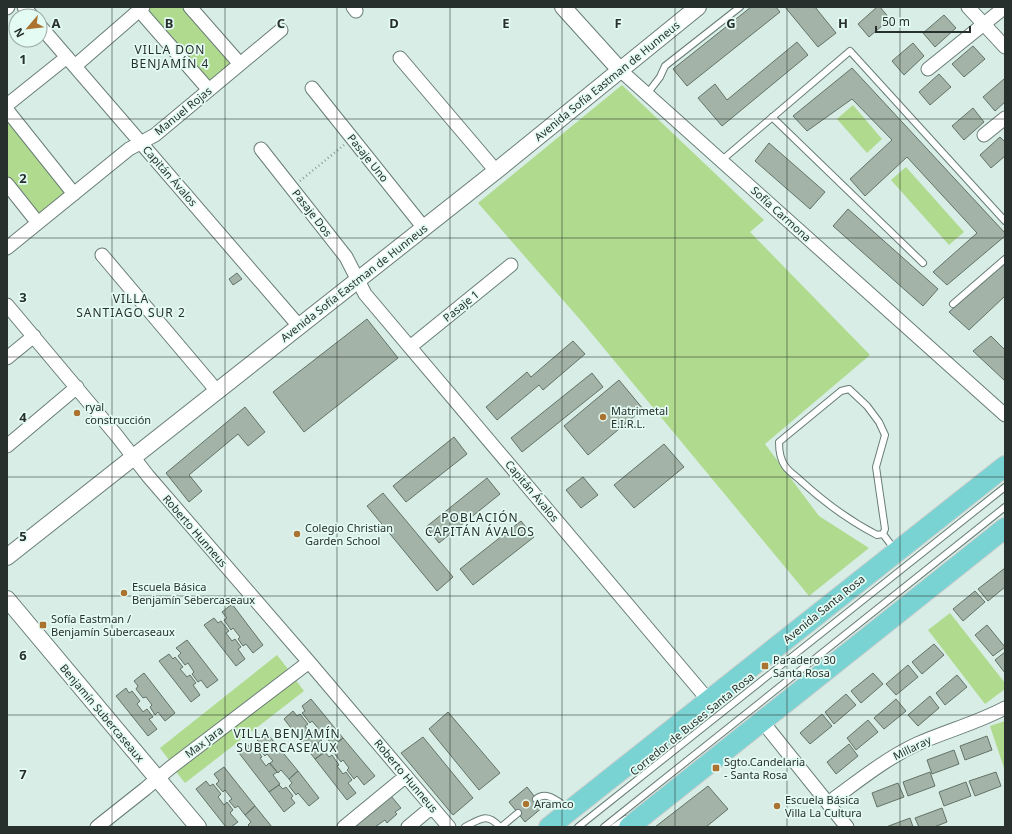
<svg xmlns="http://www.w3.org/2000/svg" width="1012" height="834" font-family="'Noto Sans',sans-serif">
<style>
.green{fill:#b0db8e}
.building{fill:#a3b3a7;stroke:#647367}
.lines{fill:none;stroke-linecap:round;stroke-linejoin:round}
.service-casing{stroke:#697d77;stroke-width:8}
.minor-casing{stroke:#697d77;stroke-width:15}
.tertiary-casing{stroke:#697d77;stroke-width:18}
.primary-casing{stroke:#cbcdcd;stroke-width:22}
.path{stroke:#8d9e99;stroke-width:2.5;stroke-dasharray:1 3;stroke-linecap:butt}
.service{stroke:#fff;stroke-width:6}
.minor{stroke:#fff;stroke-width:13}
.tertiary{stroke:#fff;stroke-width:16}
.primary{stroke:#7ad3d3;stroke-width:20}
.grid{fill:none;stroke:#28302e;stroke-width:1;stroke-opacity:0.55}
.poi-dot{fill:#aa732f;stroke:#e4fbf3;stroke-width:1.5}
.labels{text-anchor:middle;stroke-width:3.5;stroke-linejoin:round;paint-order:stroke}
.street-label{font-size:11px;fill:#28302e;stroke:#e4fbf3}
.poi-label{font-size:11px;fill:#28302e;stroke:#e4fbf3;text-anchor:start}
.neighbourhood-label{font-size:12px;letter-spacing:1px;fill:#28302e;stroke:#e4fbf3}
.grid-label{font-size:13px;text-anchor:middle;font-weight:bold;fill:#28302e;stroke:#e4fbf3;stroke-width:3.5;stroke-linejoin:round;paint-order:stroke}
</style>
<rect width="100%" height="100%" fill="#d7ede6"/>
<path class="green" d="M148 7H186L235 62 209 82 145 10Z
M622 85 764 220 750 232 870 355 765 444 819 516 869 548 809 596 583 323 478 203Z
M853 105 882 139 867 153 837 119Z
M7 115 69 191 39 215 7 176Z
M906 167 964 232 949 245 891 180Z
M950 613 1005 683V689L985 704 928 630Z
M277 655 288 669 169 760 160 748Z
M295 679 304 691 185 783 174 769Z
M1005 721V771L990 726Z"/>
<path class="building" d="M751 7H776L780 12 687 86 673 69Z
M785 7H815L836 33 818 47Z
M877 7H880L890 19 869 37 858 24Z
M944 15 956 28 935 47 923 33Z
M797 42 808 55 722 126 698 98 715 84 727 100Z
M913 43 924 56 904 75 892 61Z
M973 46 985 59 964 77 952 64Z
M852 68 1005 233V236L947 285 933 272 977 233 907 157 865 196 850 179 892 140 852 99 807 131 793 116Z
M939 74 951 87 930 105 919 92Z
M1004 79 1005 81V102L995 111 983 97Z
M973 108 984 122 964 140 952 126Z
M1000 137 1005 142V156L991 168 980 155Z
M769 143 825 192 810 209 755 161Z
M848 209 938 289 923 306 833 226Z
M1005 262V296L969 330 949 312Z
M237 273 242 279 233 285 229 279Z
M367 319 398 358 304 432 273 392Z
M991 336 1005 350V381L973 351Z
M573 341 585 354 543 390 539 385 497 420 486 407 527 372 531 377Z
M592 373 603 387 522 452 511 438Z
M619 380 643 409 588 455 564 426Z
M245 407 265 432 248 446 238 434 189 475 202 491 189 502 166 473Z
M454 437 467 454 406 502 393 486Z
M664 444 684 467 634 508 614 485Z
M583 477 598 495 581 508 566 490Z
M487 478 500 494 439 543 426 527Z
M383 493 453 577 437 591 367 506Z
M521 521 534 537 473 585 460 569Z
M1005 568V587L988 601 978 589Z
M975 591 985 602 963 621 953 609Z
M232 604 263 645 253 653 246 644 243 646 238 639 240 637 233 628 231 630 224 620 227 618 222 612Z
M214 618 218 623 221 621 229 631 226 633 232 641 235 639 241 647 238 649 245 659 236 666 204 625Z
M987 625 1005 647 993 656 975 635Z
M187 640 218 680 207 688 201 680 198 682 192 674 194 672 188 663 185 665 178 656 181 653 176 648Z
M934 644 944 655 922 674 912 662Z
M1005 652V673L995 660Z
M169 654 173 659 175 657 183 667 180 669 187 677 190 675 196 683 193 685 200 695 191 702 159 661Z
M908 665 918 677 896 695 886 684Z
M144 673 175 713 165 721 158 712 155 715 150 707 152 705 146 697 143 698 136 689 138 686 134 681Z
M873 673 883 684 861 703 851 691Z
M957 675 967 687 945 705 936 693Z
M126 688 129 693 132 691 140 701 137 704 143 712 147 709 153 717 149 719 157 729 148 736 116 696Z
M846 694 856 705 834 724 825 712Z
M930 696 939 708 918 726 908 715Z
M311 699 343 738 333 746 326 737 323 739 315 730 318 728 312 721 310 723 302 713 305 711 302 706Z
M896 699 906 711 884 729 874 718Z
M293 711 297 716 300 714 308 724 305 726 311 734 314 731 322 740 318 743 325 752 315 759 284 719Z
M448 712 500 773 479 790 429 729Z
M822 714 832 726 810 744 800 733Z
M868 720 878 732 856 750 847 738Z
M266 732 298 771 289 779 281 770 278 773 270 763 273 761 267 754 265 756 257 747 261 744 257 740Z
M987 736 992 750 965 760 960 746Z
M423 737 473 798 453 815 401 753Z
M343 738 375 776 364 785 357 776 354 779 347 770 349 768 343 760 341 762 334 753 337 750 333 746Z
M849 744 858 756 836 774 827 762Z
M249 745 253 751 256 748 262 757 260 758 266 766 269 763 277 772 273 775 280 784 269 792 239 753Z
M954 750 959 764 932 774 927 760Z
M325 752 329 757 332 755 339 765 337 766 343 774 346 772 352 780 348 783 356 793 347 800 315 759Z
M224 767 255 806 245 815 238 806 235 808 229 801 232 799 225 790 223 792 216 784 219 781 214 774Z
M298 771 319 798 309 806 298 793 296 795 289 786 292 783 289 779Z
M930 772 935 786 908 796 903 782Z
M996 772 1001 786 975 796 969 781Z
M206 781 210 786 213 784 221 794 218 797 224 805 227 802 233 810 230 813 238 822 231 827H226L196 789Z
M966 782 971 796 944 806 939 792Z
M898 783 904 797 877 807 872 793Z
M279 785 283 789 286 787 293 796 291 798 295 803 284 812 269 792Z
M708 786 728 809 706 827H655Z
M527 787 543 807 525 822 509 802Z
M391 796 401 808 395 812 397 814 387 823 385 820 375 827H351Z
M255 806 272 827H250L248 825 251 822 245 815Z
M942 808 947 822 934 827H919L915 818Z
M910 818 913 827H886Z"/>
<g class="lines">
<defs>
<path id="service" d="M647 94 660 77 665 66 740 7
M772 117 923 263
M722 160 850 51 1005 221
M953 304 1005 259
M849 389 867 406 879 422 885 435 876 467 885 529 883 534 877 535C850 521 824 502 801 481 796 476 789 472 785 466 780 459 779 451 779 442L841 391Z
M883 534 895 550
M536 799C547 790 558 802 568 808
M465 827C480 819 487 812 500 827
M501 827 518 813
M578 827 1005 487
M604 827 1005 507
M614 827 626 819"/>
<path id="minor" d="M24 7 32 16
M190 7 240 64
M353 7 356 11
M968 7 1005 47
M7 8 8 7
M139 10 209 90
M40 26 299 326
M400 58 496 171
M75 66 143 7
M928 69 1005 7
M620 70 1005 415
M312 88 424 228
M7 105 67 57
M7 110 74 194
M984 135 1005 118
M261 149 346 257 365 294 709 701
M7 184 38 223
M7 248 129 149 155 135 281 30
M102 255 217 391
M7 305 117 436 148 476 309 662 449 827
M410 347 511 265
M7 358 34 336
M7 446 77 387
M762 721 847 827
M828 803C857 782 885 759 917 744 946 731 977 723 1005 708
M97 827 145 789 170 768 309 662
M344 827 406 776
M408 827 432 807"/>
<path id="tertiary" d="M563 7 620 70
M7 557 496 171 698 7
M7 599 198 827"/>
<path id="primary" d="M549 827 1005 466
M629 827 1005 528"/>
</defs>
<use href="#service" class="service-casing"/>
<use href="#minor" class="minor-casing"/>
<use href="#tertiary" class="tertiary-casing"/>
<use href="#primary" class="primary-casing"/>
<path class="path" d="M300 181 344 145"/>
<use href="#service" class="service"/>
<use href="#minor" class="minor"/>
<use href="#tertiary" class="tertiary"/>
<use href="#primary" class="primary"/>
</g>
<path class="grid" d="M112 7V827M225 7V827M337 7V827M450 7V827M562 7V827M675 7V827M787 7V827M900 7V827M7 119H1005M7 238H1005M7 357H1005M7 477H1005M7 596H1005M7 715H1005"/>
<g class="poi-dot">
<circle cx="77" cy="413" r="4"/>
<circle cx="603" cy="417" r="4"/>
<circle cx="297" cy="534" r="4"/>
<circle cx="124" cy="593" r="4"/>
<rect x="39" y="621" width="8" height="8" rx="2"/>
<rect x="761" y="662" width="8" height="8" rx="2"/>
<rect x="712" y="764" width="8" height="8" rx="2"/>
<circle cx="526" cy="804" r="4"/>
<circle cx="777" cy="806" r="4"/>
</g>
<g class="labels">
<g class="street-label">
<text transform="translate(607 81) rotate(-39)" y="4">Avenida Sofía Eastman de Hunneus</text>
<text transform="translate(183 111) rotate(-39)" y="4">Manuel Rojas</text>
<text transform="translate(368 158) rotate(51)" y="4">Pasaje Uno</text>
<text transform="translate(170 176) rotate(49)" y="4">Capitán Ávalos</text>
<text transform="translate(312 213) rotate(52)" y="4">Pasaje Dos</text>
<text transform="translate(781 214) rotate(42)" y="4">Sofía Carmona</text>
<text transform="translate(354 283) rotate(-38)" y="4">Avenida Sofía Eastman de Hunneus</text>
<text transform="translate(461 306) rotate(-39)" y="4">Pasaje 1</text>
<text transform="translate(532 491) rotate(50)" y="4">Capitán Ávalos</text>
<text transform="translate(195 531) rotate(49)" y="4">Roberto Hunneus</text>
<text transform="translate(824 609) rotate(-39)" y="4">Avenida Santa Rosa</text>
<text transform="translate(102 713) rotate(50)" y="4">Benjamín Subercaseaux</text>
<text transform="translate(692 724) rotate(-39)" y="4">Corredor de Buses Santa Rosa</text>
<text transform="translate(204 742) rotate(-37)" y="4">Max Jara</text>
<text transform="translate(912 748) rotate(-26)" y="4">Millaray</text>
<text transform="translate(406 776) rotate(50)" y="4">Roberto Hunneus</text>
</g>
<g class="poi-label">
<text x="85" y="411">ryal<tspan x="85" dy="13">construcción</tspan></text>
<text x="611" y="415">Matrimetal<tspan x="611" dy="13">E.I.R.L.</tspan></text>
<text x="305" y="532">Colegio Christian<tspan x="305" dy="13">Garden School</tspan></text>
<text x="132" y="591">Escuela Básica<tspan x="132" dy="13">Benjamín Sebercaseaux</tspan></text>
<text x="51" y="623">Sofía Eastman /<tspan x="51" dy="13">Benjamín Subercaseaux</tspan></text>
<text x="773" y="664">Paradero 30<tspan x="773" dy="13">Santa Rosa</tspan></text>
<text x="724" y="766">Sgto.Candelaria<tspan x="724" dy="13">- Santa Rosa</tspan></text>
<text x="785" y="804">Escuela Básica<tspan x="785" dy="13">Villa La Cultura</tspan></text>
<text x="534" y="808">Aramco</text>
</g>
<g class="neighbourhood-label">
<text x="170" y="54">VILLA DON<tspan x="170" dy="14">BENJAMÍN 4</tspan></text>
<text x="131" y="303">VILLA<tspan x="131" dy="14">SANTIAGO SUR 2</tspan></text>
<text x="480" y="522">POBLACIÓN<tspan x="480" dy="14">CAPITÁN ÁVALOS</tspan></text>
<text x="287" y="738">VILLA BENJAMÍN<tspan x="287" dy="14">SUBERCASEAUX</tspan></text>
</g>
</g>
<g class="grid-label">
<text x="56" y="28">A</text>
<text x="169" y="28">B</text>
<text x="281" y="28">C</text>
<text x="394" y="28">D</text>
<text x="506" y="28">E</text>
<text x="618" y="28">F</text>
<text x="731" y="28">G</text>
<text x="843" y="28">H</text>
<text x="23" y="64">1</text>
<text x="23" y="183">2</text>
<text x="23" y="302">3</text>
<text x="23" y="422">4</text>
<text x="23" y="541">5</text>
<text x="23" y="660">6</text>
<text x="23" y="779">7</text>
</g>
<rect width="1012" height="834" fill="none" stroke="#28302e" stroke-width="16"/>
<g transform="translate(28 28) rotate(242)"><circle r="19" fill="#e4fbf3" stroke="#99aaa4"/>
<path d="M0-3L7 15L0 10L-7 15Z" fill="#aa732f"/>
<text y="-6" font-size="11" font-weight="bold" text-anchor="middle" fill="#28302e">N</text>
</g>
<path d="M876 26v6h94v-6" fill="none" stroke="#28302e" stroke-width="2"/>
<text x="882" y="26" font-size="12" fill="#28302e" stroke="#e4fbf3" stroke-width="3" paint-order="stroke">50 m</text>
</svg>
